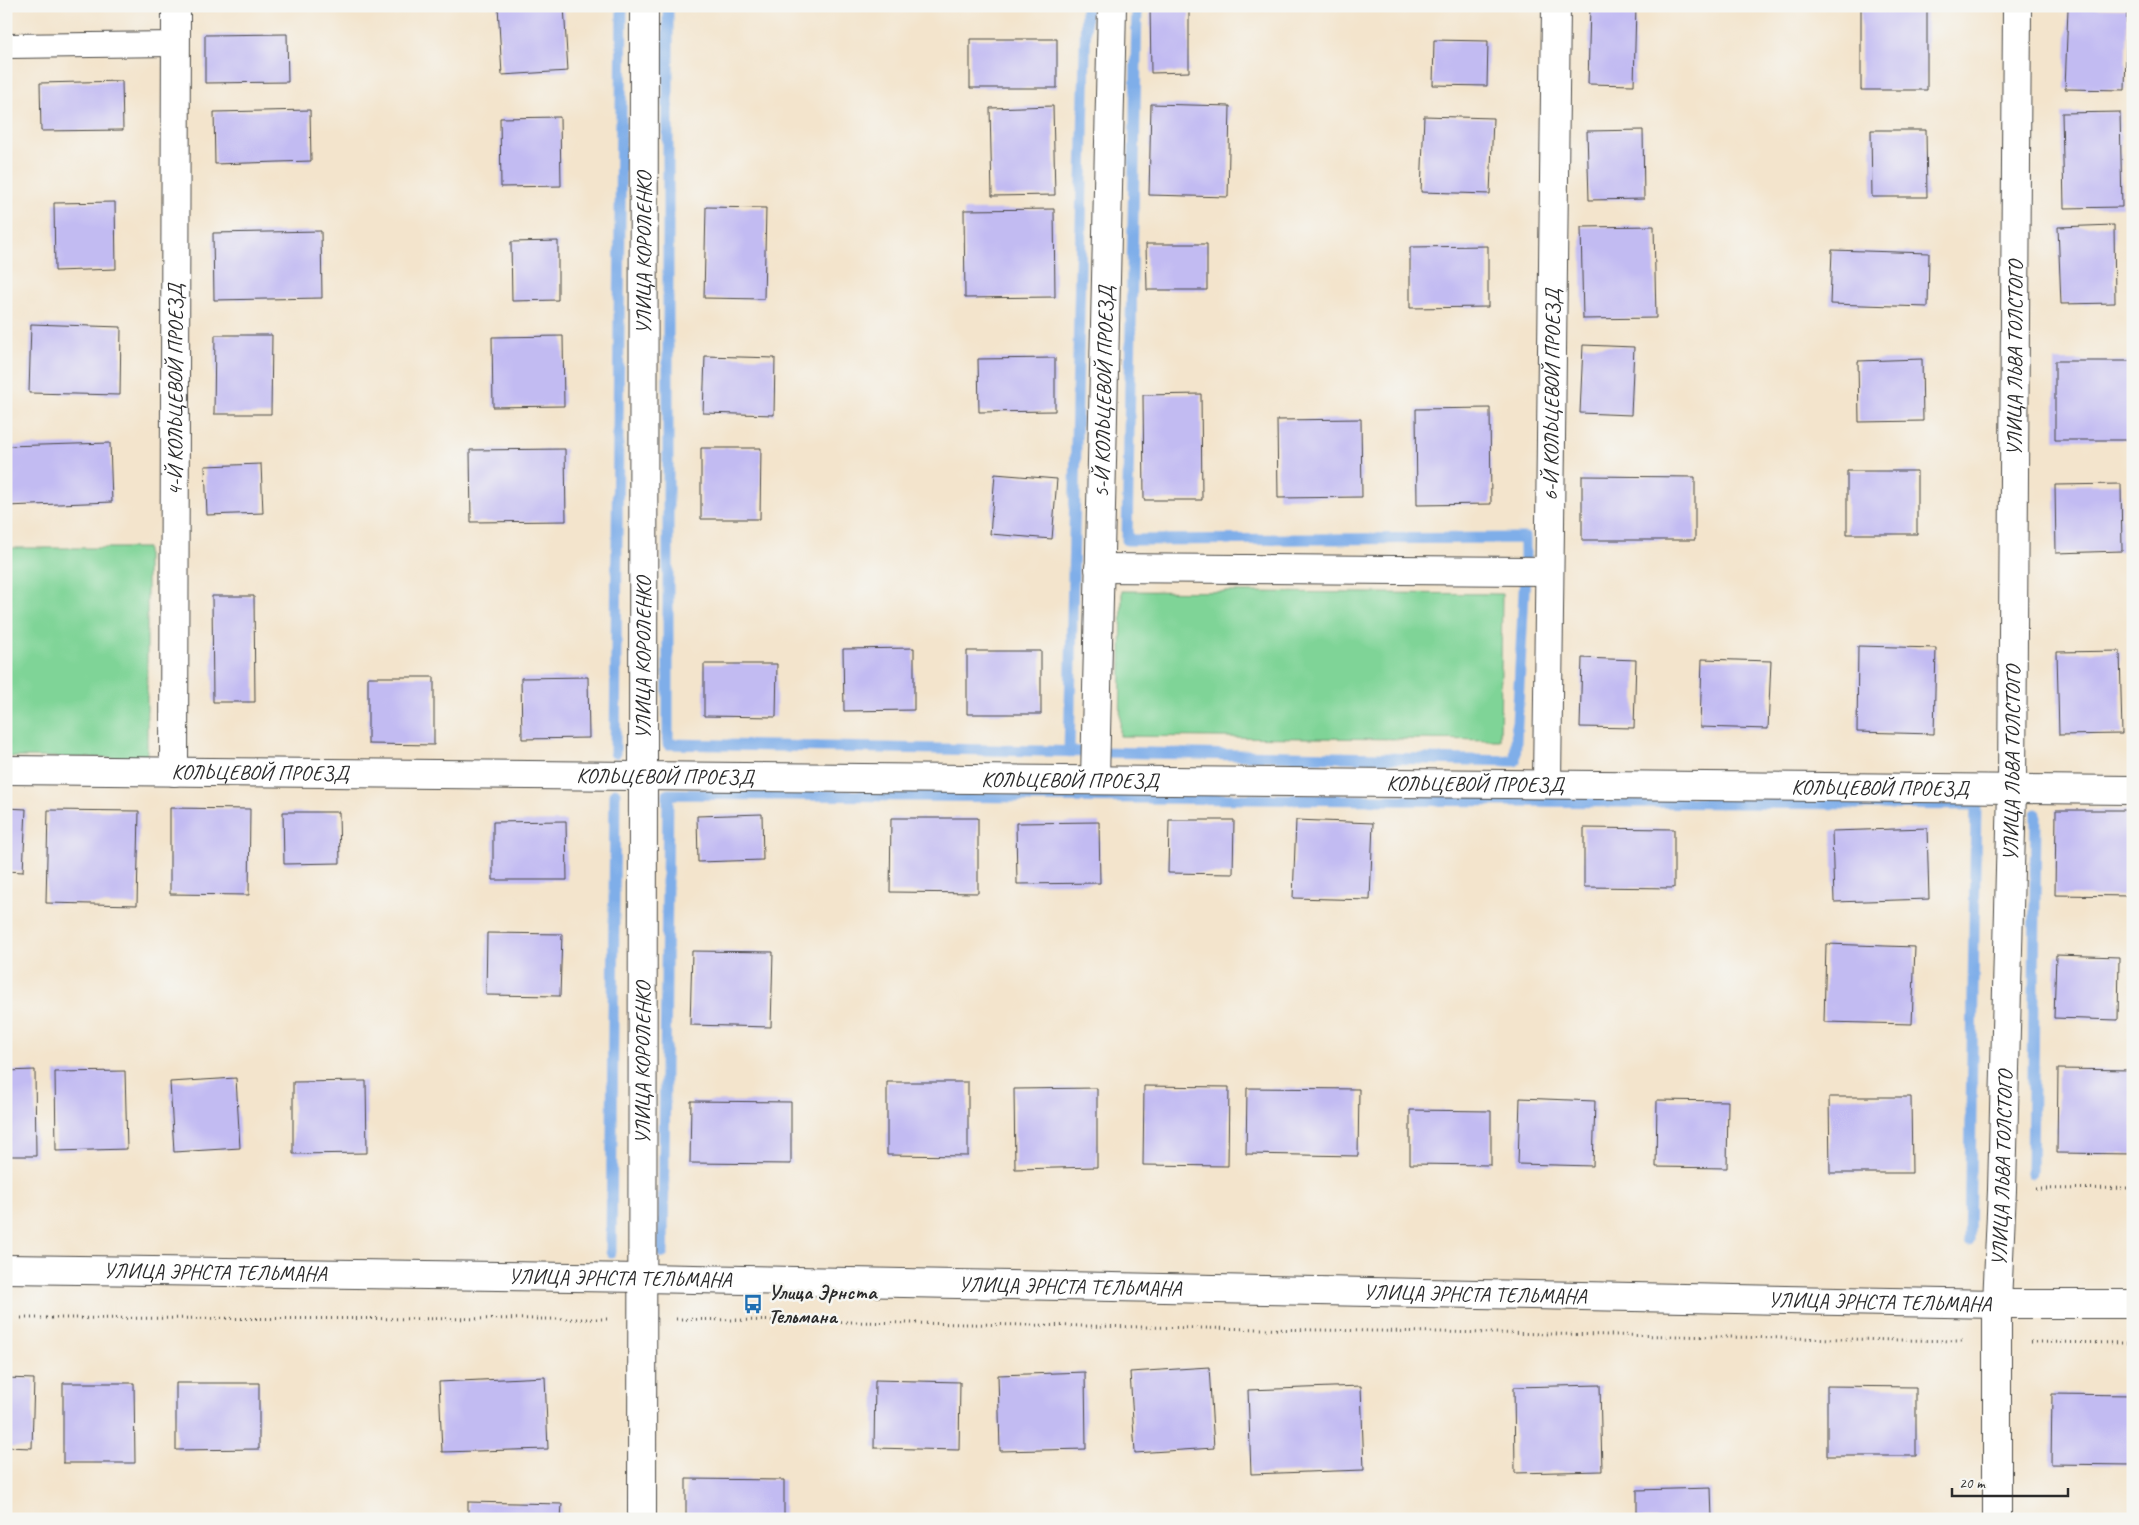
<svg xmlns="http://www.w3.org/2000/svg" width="2139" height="1525" font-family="Caveat,sans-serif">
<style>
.green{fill:#7fd497;stroke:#558061}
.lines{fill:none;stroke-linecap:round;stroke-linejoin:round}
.stream{stroke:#7faee9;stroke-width:11}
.building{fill:#c2bbf2}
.service-casing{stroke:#494743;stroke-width:26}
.minor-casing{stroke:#494743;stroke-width:30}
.secondary-casing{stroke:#494743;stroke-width:30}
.path{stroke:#494743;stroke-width:3;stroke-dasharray:1 4;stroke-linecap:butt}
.service{stroke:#fff;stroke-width:24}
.minor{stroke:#fff;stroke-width:28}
.secondary{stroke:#fff;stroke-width:28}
.labels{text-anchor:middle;stroke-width:5;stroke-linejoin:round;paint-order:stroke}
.street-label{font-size:21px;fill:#2b2b2b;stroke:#f6f6f2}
.poi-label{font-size:21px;font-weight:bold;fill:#2b2b2b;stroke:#f6f6f2;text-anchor:start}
</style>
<rect width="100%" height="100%" fill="#f6f6f2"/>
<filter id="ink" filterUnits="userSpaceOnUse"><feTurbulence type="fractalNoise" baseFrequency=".02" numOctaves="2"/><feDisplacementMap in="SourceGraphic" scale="10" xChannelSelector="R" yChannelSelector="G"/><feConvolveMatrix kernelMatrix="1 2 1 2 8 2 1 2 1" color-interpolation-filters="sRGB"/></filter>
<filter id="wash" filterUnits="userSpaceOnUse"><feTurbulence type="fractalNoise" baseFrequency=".0096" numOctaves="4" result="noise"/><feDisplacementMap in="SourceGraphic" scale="20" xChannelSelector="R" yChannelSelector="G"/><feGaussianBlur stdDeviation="1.12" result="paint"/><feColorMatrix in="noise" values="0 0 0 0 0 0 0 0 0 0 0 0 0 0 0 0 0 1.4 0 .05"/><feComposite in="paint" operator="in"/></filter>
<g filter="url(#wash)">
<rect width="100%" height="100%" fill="#f3e4cc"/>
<path class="green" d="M6 548H147V758L6 757Z
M1122 591 1502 594 1500 740 1120 736Z"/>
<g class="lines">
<path class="stream" d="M668 6V744L1092 752
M1137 6 1127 540 1525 538V567
M1069 752 1086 6
M1102 752 1515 761 1525 573
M615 753 622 6
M2032 1173 2036 814
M611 1252 615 793
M663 1253 668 794 1976 805 1969 1241"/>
</g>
<g id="blocks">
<path class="building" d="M498 6H564L568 71 502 75Z
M1150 6H1189V72L1151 73Z
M1590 6H1636L1634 85 1588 84Z
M1861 6H1927V90H1861Z
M2068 8 2127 9 2125 90 2065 89Z
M287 34 288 82 205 83V35Z
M970 39H1057V88H970Z
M1434 40 1488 41 1487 86 1433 85Z
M122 81 123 130 41 131 40 83Z
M1151 104 1230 106 1228 197 1149 195Z
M1053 106 1055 195 992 196 990 108Z
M310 110 311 161 215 164 214 112Z
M2120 112 2122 207 2064 208 2062 113Z
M1424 116 1493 118 1490 194 1421 192Z
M560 117 561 186 501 187 500 118Z
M1643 130 1644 199 1589 200 1587 131Z
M1871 130H1926L1927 197H1872Z
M115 202 116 269 55 271 54 203Z
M706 207 766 208 764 299 704 298Z
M1054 209 1055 297 965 298 964 210Z
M2114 225 2115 303 2061 304 2058 227Z
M1654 226 1656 318 1583 319 1581 227Z
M321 231 322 298 214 300 213 233Z
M558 241V300L512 301 511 242Z
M1146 244H1207V290H1147Z
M1488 246V307L1410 308V247Z
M1832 250 1929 253 1928 307 1830 304Z
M31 324 121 327 120 395 29 393Z
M215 335H272L271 414H214Z
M563 336 564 406 493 407 492 337Z
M1583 345 1634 347 1631 415 1580 413Z
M705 356 775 358 774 415 703 413Z
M1055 358V411L979 412 978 359Z
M1922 359 1923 421 1859 422 1858 361Z
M2055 361H2133V440H2055Z
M1201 394 1202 500H1144L1143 395Z
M1490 408 1491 504 1417 505 1416 409Z
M1361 419 1362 497 1278 498 1277 420Z
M110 443 112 502 6 506V446Z
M701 448H761L760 519H701Z
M565 449 566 521 471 522 470 450Z
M261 464 263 513 207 515 205 466Z
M1847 471H1917V534H1847Z
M995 474 1057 479 1052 539 990 534Z
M1582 476 1695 477V540H1582Z
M2121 484 2122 551 2056 553 2055 485Z
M212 596H254L255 702H213Z
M1858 646 1936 648 1934 734 1857 732Z
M914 648V710L844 711 843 649Z
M967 651H1041V714H967Z
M2120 651 2122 734 2059 735 2057 652Z
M1582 658 1636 660 1634 728 1580 727Z
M1702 659 1771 661 1768 729 1700 727Z
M704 664H777L776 717 704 716Z
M368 677H434V745L368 744Z
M588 677 589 738 522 739 521 678Z
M6 808 26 809 23 872 6 871Z
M170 808 250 809 249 895 170 894Z
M48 810 139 811 137 905 46 903Z
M2056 810H2131V896L2055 895Z
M283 812H339L340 863 284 864Z
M762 814 763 860 698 862 697 816Z
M891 818H978V893L890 892Z
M1169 820H1234L1233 874 1168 873Z
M1296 820 1373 823 1370 900 1293 898Z
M566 821 567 880H493V822Z
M1099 822 1100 883 1017 884 1016 823Z
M1584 828 1674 829V888L1584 887Z
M1927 828 1929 899 1834 902 1832 831Z
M487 933 562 934 560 996 486 995Z
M1826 944 1915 947 1912 1024 1824 1022Z
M692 951 773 952 771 1027 690 1025Z
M2056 955 2119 957 2118 1020 2054 1018Z
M2058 1069 2133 1070V1154L2057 1153Z
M35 1070 36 1156H6V1071Z
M125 1071 127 1149 56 1151 55 1072Z
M236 1078 240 1148 174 1152 170 1082Z
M366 1081 367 1153 293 1154V1082Z
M887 1082H968V1156L887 1155Z
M1144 1086 1229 1087 1228 1166 1143 1165Z
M1097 1088V1167L1015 1169 1014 1089Z
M1247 1088 1359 1089 1358 1156 1246 1154Z
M1829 1097H1911L1912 1173H1830Z
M1520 1098 1595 1101 1593 1166 1518 1164Z
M1657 1100 1728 1101 1727 1168 1656 1167Z
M691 1101 791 1102V1164L690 1163Z
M1410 1110 1491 1111V1165L1410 1164Z
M1209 1367 1214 1448 1135 1453 1130 1372Z
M1085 1372 1086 1449 1000 1451 998 1375Z
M545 1377 548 1449 442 1452 439 1382Z
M6 1378 34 1379 32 1448 6 1447Z
M875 1380 960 1382 959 1450 874 1448Z
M63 1383H134L135 1463H63Z
M176 1383H259V1449L176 1450Z
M1600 1385 1602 1471 1515 1473 1514 1387Z
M1361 1386 1364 1470 1251 1474 1248 1390Z
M1827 1386 1916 1387V1456H1827Z
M2052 1394 2133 1395V1465L2051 1464Z
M686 1479 784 1480V1519H686Z
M1711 1488 1712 1519H1637V1490Z
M468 1502 562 1504 561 1519H468Z"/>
</g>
</g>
<g filter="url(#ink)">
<use href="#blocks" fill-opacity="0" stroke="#494743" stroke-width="1"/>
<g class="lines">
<defs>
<path id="service" d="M6 46 176 44"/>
<g id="minor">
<path d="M1099 568 1549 571"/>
<path id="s1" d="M6 770 2133 790"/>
<path id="s2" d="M174 772 176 6"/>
<path id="s3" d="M1095 780 1112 6"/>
<path id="s4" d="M1547 784 1556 6"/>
<path id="s5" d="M642 1519 644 6"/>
<path id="s6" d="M1997 1519V1304L2002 1190 2012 789 2017 6"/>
</g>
<g id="secondary">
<path id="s7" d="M6 1269 643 1278 1997 1304H2133"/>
</g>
</defs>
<use href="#service" class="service-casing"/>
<use href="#minor" class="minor-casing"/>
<use href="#secondary" class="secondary-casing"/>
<path class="path" d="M2036 1189 2133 1188
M6 1318 607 1319
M676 1319 1962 1341
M2031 1342 2133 1343"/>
<use href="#service" class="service"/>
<use href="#minor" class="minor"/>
<use href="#secondary" class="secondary"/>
</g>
</g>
<defs>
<symbol id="bus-bare" viewBox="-9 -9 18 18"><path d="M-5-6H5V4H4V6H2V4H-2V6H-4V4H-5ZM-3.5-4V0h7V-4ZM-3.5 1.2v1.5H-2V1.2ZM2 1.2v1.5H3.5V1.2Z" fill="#1f6fb2" stroke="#f6f6f2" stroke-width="2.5" paint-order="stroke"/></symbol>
</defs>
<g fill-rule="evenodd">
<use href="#bus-bare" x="739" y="1290" width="28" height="28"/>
</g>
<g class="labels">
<g class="street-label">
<text dy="7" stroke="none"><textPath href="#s5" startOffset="1266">УЛИЦА КОРОЛЕНКО</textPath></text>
<text dy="7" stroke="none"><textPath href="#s6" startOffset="1161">УЛИЦА ЛЬВА ТОЛСТОГО</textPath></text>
<text dy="7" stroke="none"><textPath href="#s2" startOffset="382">4-Й КОЛЬЦЕВОЙ ПРОЕЗД</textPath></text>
<text dy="7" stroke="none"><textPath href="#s3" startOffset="388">5-Й КОЛЬЦЕВОЙ ПРОЕЗД</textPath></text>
<text dy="7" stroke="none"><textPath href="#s4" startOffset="389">6-Й КОЛЬЦЕВОЙ ПРОЕЗД</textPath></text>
<text dy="7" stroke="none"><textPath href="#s5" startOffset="861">УЛИЦА КОРОЛЕНКО</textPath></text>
<text dy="7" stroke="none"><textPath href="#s6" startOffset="756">УЛИЦА ЛЬВА ТОЛСТОГО</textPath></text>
<text dy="7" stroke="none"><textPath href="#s1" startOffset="254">КОЛЬЦЕВОЙ ПРОЕЗД</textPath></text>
<text dy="7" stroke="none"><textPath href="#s1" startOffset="659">КОЛЬЦЕВОЙ ПРОЕЗД</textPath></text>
<text dy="7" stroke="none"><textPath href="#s1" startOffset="1064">КОЛЬЦЕВОЙ ПРОЕЗД</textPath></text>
<text dy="7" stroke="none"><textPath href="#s1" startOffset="1469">КОЛЬЦЕВОЙ ПРОЕЗД</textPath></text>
<text dy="7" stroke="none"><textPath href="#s1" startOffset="1874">КОЛЬЦЕВОЙ ПРОЕЗД</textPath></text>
<text dy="7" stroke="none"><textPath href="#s5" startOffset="456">УЛИЦА КОРОЛЕНКО</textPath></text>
<text dy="7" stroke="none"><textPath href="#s6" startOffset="351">УЛИЦА ЛЬВА ТОЛСТОГО</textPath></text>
<text dy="7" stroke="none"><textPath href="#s7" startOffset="209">УЛИЦА ЭРНСТА ТЕЛЬМАНА</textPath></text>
<text dy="7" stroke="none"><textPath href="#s7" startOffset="614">УЛИЦА ЭРНСТА ТЕЛЬМАНА</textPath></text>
<text dy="7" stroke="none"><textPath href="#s7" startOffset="1064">УЛИЦА ЭРНСТА ТЕЛЬМАНА</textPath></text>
<text dy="7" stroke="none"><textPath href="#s7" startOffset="1469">УЛИЦА ЭРНСТА ТЕЛЬМАНА</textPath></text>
<text dy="7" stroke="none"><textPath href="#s7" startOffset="1874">УЛИЦА ЭРНСТА ТЕЛЬМАНА</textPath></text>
</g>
<g class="poi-label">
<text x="768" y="1299">Улица Эрнста<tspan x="768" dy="24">Тельмана</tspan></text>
</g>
</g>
<rect width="2139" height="1525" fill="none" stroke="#f6f6f2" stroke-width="25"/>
<path d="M1952 1488v8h116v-8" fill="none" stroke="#2b2b2b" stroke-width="2.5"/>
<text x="1959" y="1488" font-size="15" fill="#2b2b2b" stroke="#f6f6f2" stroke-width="4" paint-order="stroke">20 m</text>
</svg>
